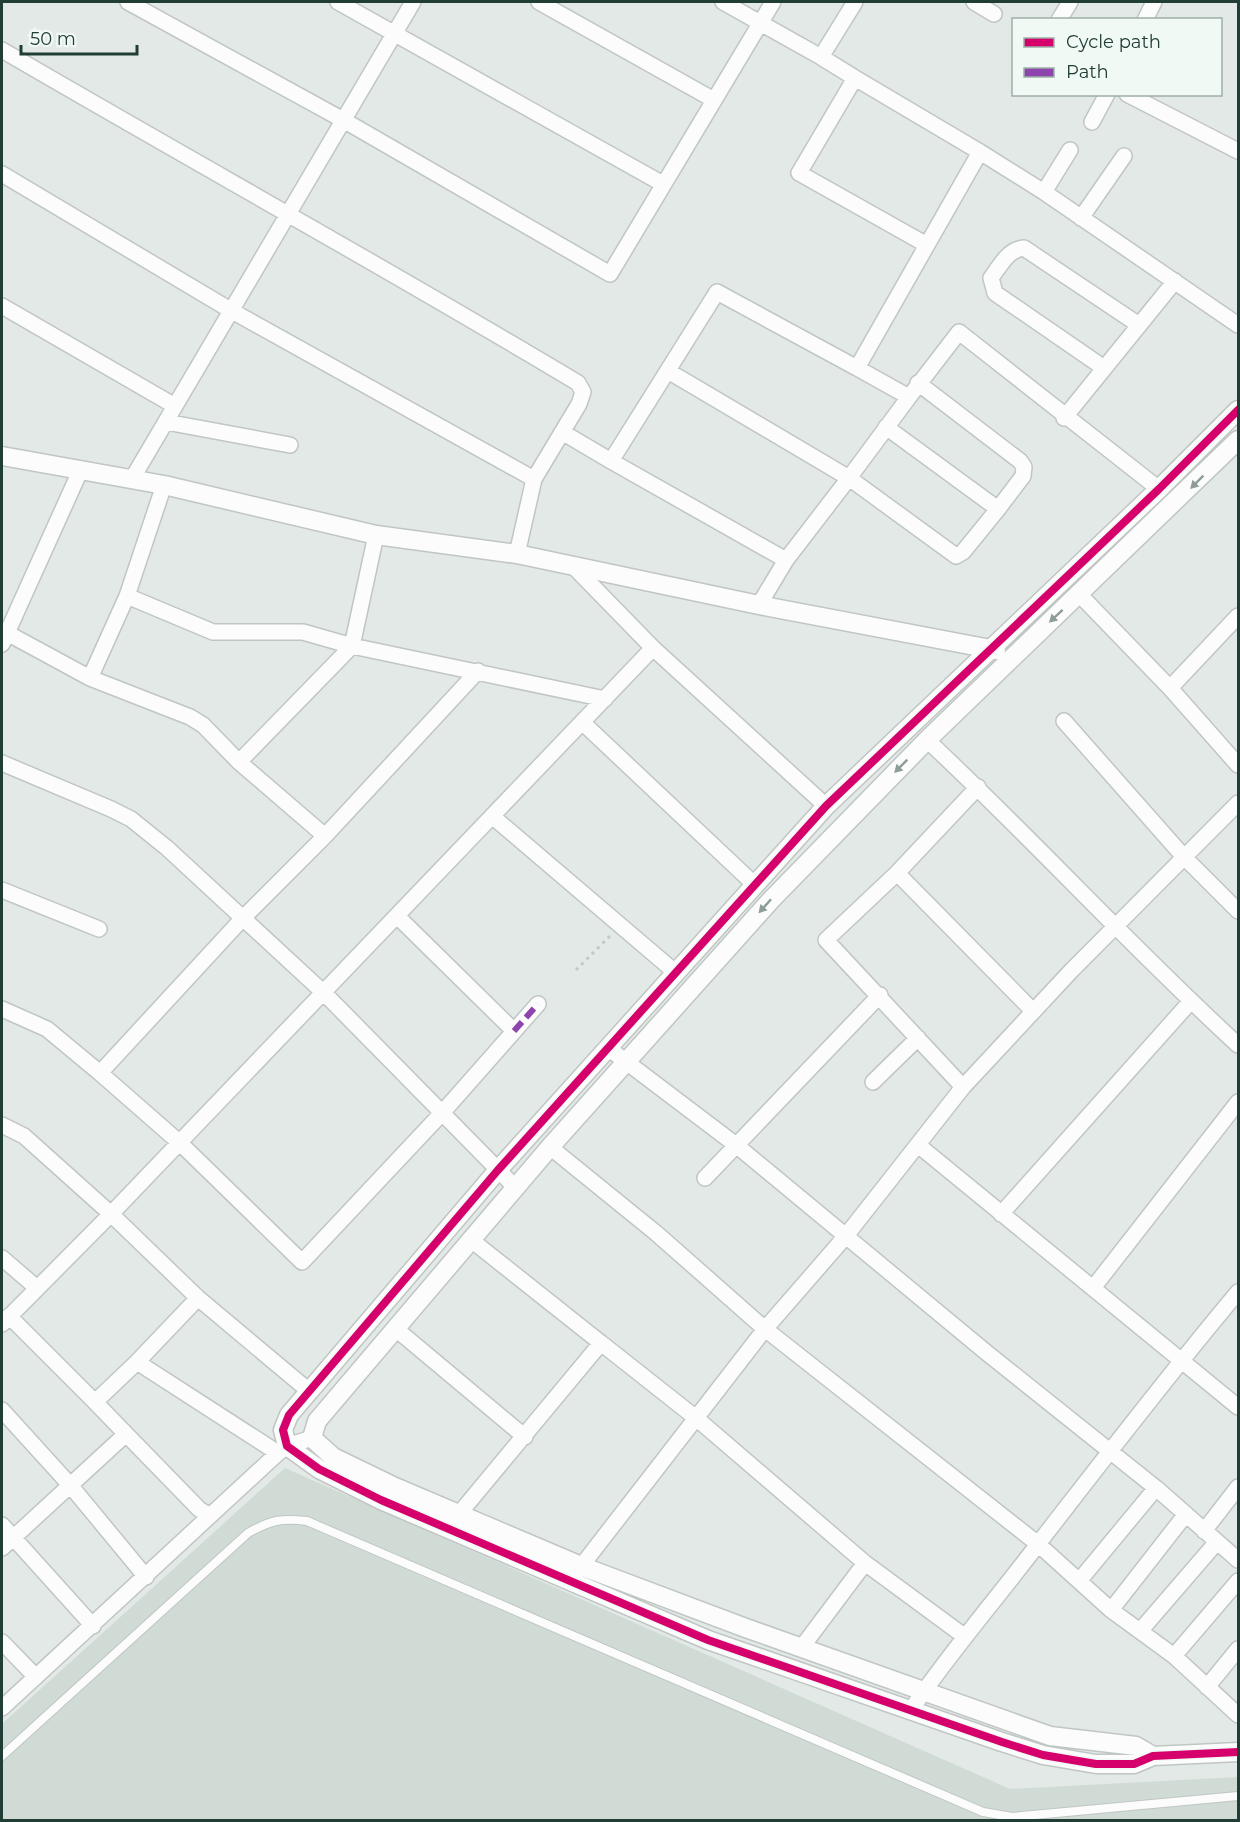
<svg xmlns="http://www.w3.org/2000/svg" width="1240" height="1822" font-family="Montserrat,sans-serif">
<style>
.built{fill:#d0dbd6}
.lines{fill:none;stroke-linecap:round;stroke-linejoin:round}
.service-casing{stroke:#c0c6c3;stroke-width:10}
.minor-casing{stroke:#c0c6c3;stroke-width:18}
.tertiary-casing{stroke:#c0c6c3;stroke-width:21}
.path{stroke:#c0cac6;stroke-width:3;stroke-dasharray:3 4.5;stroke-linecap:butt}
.service{stroke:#fbfcfb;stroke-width:8}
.minor{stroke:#fbfcfb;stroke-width:15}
.tertiary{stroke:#fbfcfb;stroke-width:18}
.quiet{stroke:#8e44ad;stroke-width:6;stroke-dasharray:12 6;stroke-linecap:butt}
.cycleway-casing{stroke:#f1f9f5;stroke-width:11}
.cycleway{stroke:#d6006c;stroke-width:8}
.oneway{fill:#8e9d98}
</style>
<rect width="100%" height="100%" fill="#e3e9e6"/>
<path class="built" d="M285 1468 1010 1789 1238 1777V1820H2V1724Z"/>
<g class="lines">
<defs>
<path id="service" d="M2 1756 248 1533C271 1520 281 1518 307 1521L983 1812 1012 1817 1238 1796"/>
<path id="minor" d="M128 2 345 121 610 274 773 2
M338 2 663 184
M539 2 714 100
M723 2 821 57 855 2
M974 2 994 14
M1059 20 1070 2
M1145 20 1154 2
M2 50C194 162 388 269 578 383L583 392 579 404 534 479 517 554
M855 78 980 152
M1127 94 1238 151
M1092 122 1107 94
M2 174 232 311 534 479
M1044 192 1070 150
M1081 218 1124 156
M927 245 980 152 1044 192 1238 325
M2 306 175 406
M857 368 909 397 849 478 956 556 963 552 998 509
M1104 368 995 293 991 278C1000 266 1008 249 1024 248L1139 325
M668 371 849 478 786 560
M909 397 959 332 1159 489
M1064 418 1175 281
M166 422 290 445
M886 427 998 509 1023 476 1024 467 1020 461 918 383
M562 432 611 461
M132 479 413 2
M1079 594 1170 688 1238 765
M127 596 213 632H303L352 646 605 699
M759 605 786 560 611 461 717 292 857 368 927 245 799 173 855 78 821 57
M7 633 81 469
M2 644 7 633 90 678
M653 648 826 806
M1170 688 1238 616
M1064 721 1184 857 1238 911
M582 722 755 885
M927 740C1033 839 1131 947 1238 1045
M239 762 352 646 376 535
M2 763 111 809 131 819 167 848 324 993 515 1187
M492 816 675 972
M325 836 478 671
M897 873 1033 1011
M2 890 99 929
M397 916 514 1031
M2 1009 47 1029 100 1073 180 1143 302 1262 442 1113 538 1004
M608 1048 736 1145 987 1353 1156 1488 1238 1560
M100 1073 243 918 325 836 239 762 203 725 190 717 90 678 127 596 164 485
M873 1082 918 1038
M963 1087 826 940 897 873 978 787
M2 1125 24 1136 111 1214 653 648 573 566
M918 1145 1238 1407
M550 1147 656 1233 765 1329 1038 1544 1111 1610 1174 1656 1238 1715
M705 1178 880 995
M1001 1214 1191 1001
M470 1239 601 1343
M2 1258 37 1288
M1093 1288 1238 1102
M9 1316 95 1402
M2 1324 111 1214 198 1298 309 1391
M396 1329 525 1437
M137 1362 198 1298
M2 1410 70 1485 146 1577
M126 1434 199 1509 210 1516
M459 1514 601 1343 696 1418 865 1563 964 1636
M2 1525 93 1626
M1204 1531 1238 1487
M2 1548 126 1434 95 1402 137 1362 278 1453 287 1446 312 1438
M576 1573 765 1329 845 1237 963 1087 1071 971 1238 803
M1079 1581 1156 1488
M1111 1610 1186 1514
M1140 1631 1216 1543
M2 1642 36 1677
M802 1647 865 1563
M1174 1656 1238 1581
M1207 1687 1238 1649
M2 1708 278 1453
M911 1710C950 1652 996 1600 1038 1544 1104 1459 1169 1374 1238 1292"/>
<path id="tertiary" d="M1238 410 1159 489 826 806 498 1170 289 1415 283 1430 287 1446 319 1469 381 1500 708 1640 1002 1742 1043 1755 1096 1764H1134L1153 1756 1238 1752
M2 456 164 485 376 535 517 554 759 605 996 650
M1153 1756 1136 1746 1050 1736 743 1627 581 1566 395 1487 333 1457 312 1438 317 1421 550 1147 771 900 927 740 1238 440"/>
</defs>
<use href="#service" class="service-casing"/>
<use href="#minor" class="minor-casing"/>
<use href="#tertiary" class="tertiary-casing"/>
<path class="path" d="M576 970 610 936"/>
<use href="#service" class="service"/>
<use href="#minor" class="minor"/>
<use href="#tertiary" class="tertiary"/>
<path class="quiet" d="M514 1031 538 1004"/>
<defs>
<path id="cycleway" d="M1238 410 1159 489 826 806 498 1170 289 1415 283 1430 287 1446 319 1469 381 1500 708 1640 1002 1742 1043 1755 1096 1764H1134L1153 1756 1238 1752"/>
</defs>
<use href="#cycleway" class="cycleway-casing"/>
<use href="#cycleway" class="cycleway"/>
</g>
<defs><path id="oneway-solid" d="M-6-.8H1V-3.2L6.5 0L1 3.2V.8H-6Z" transform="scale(1.5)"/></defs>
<g class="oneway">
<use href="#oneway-solid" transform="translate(1197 482) rotate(135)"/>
<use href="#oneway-solid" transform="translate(1056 616) rotate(137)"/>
<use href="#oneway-solid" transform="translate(901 766) rotate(135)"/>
<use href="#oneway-solid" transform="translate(765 906) rotate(132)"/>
</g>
<rect width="1240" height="1822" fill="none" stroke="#203e35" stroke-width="6"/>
<rect x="1012" y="18" width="210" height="78" fill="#f1f9f5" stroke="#9daea8" stroke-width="1.5"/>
<rect x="1024" y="38" width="30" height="9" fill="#d6006c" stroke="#9daea8" stroke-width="1.5"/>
<text x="1066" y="48" font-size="18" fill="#203e35">Cycle path</text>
<rect x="1024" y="68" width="30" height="9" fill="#8e44ad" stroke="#9daea8" stroke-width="1.5"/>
<text x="1066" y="78" font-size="18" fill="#203e35">Path</text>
<path d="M21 45v9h116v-9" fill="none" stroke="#203e35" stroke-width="3"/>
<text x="30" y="45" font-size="18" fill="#203e35" stroke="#f1f9f5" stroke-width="4.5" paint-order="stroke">50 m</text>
</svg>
